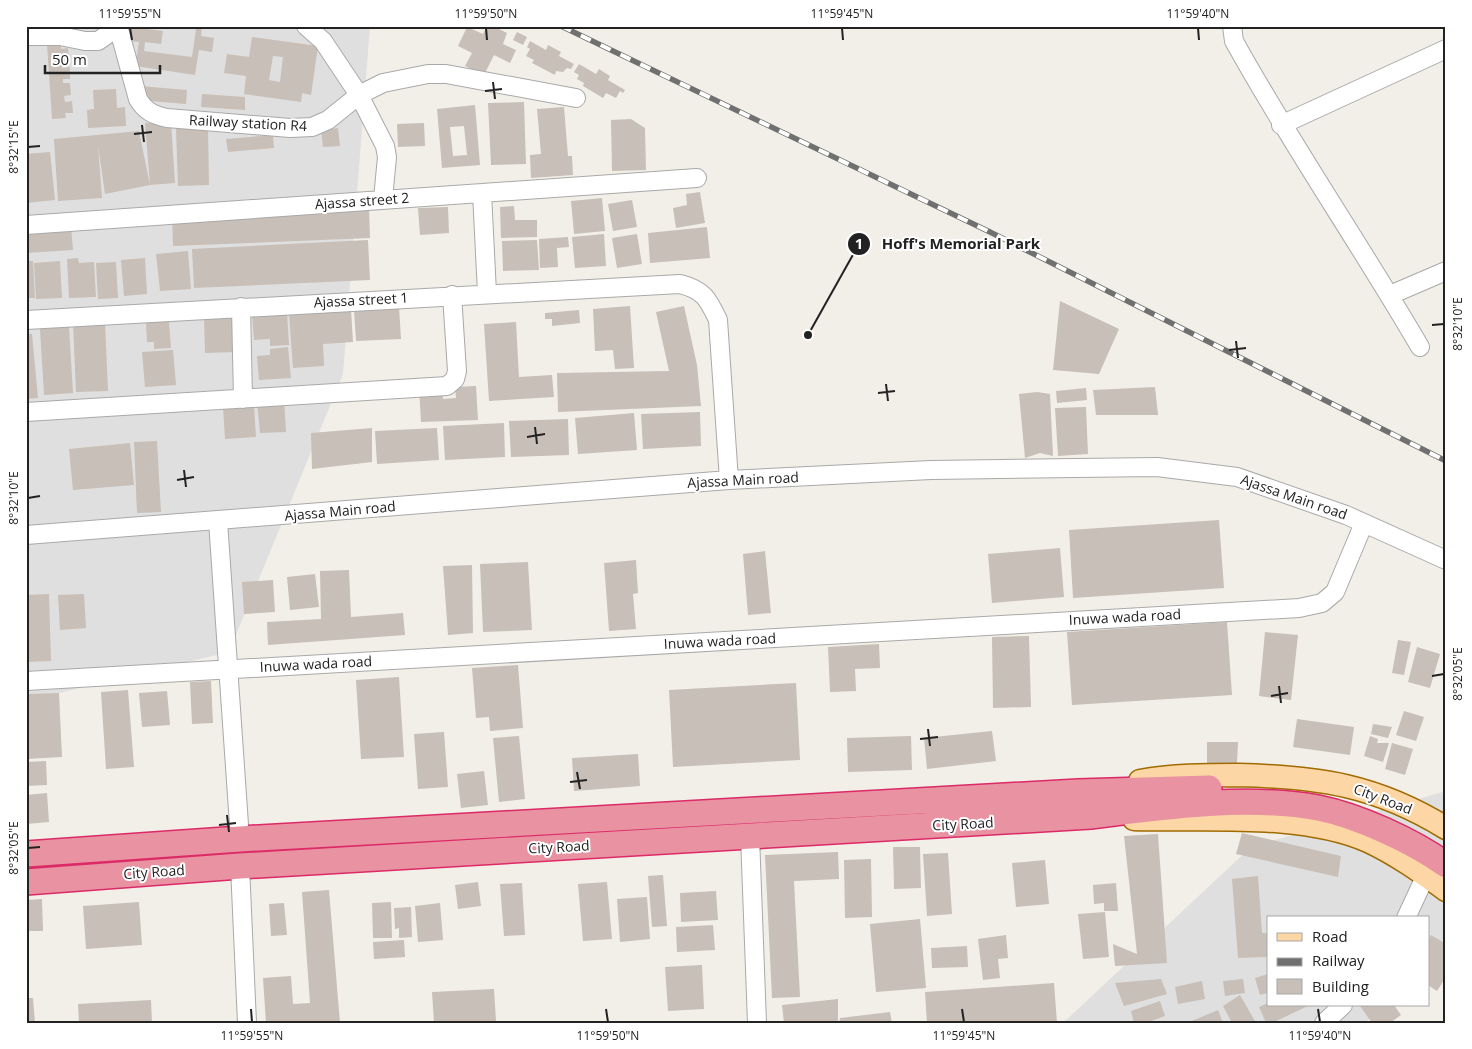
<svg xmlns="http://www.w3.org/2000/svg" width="1472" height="1049" font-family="'Open Sans',sans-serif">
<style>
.residential{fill:#e0dfdf}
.building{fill:#c7bfb8;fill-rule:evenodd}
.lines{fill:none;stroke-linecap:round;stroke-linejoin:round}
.minor-casing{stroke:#a9a9a9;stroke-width:20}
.major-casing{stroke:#a06b00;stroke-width:25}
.highway-casing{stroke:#dc2a67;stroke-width:28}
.minor{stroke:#fff;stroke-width:18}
.major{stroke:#fcd6a4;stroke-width:22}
.highway{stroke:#e892a2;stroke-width:25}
.rail-casing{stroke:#707070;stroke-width:5.5}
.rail{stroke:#fff;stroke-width:4;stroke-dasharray:11;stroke-linecap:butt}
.ticks{fill:none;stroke:#222;stroke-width:2}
.labels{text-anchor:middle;stroke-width:4;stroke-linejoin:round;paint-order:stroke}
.street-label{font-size:14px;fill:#222;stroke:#fff}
.leader{fill:none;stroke:#222;stroke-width:2}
.callout-dot{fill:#222;stroke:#fff;stroke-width:2}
.mark-label{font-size:15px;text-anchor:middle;font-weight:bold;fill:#fff}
.callout-label{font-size:15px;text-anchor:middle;font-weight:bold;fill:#222;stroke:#fff;stroke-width:4;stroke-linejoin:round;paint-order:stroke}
.neatline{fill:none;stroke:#222;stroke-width:2}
.ticks-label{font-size:12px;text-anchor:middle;fill:#222}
</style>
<rect width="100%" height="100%" fill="#f2efe9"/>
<path class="residential" d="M26 26H370L343 374 229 652 26 701Z
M1446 791V972L1428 983V918H1268V1005H1392L1364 1023H1063L1251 847Z"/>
<path class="building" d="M131 26H147V29L163 31 161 44 145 42 144 51 192 57 196 29 185 26H202L201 36 214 38 212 52 199 50 195 75 135 66 139 42 129 41Z
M487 26H493L507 33 503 44 516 50 510 63 494 55 484 75 465 66 472 53 458 46 467 27 483 34Z
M517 32 527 37 523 45 513 40Z
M252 37 318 46 311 95 302 93 301 102 244 94 246 76 224 73 227 54 249 57ZM273 56 283 57 280 82 269 80Z
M530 41 546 50 548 45 561 52 559 56 574 64 571 69 567 68 563 72 556 71 555 75 532 63 534 60 526 56 530 49 527 47Z
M61 43V49L68 48 69 61H62V68L70 67V79H63V83H70L71 95 64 96 65 102 72 101 73 113H65L66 118 52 119 47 44Z
M579 64 596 74 599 69 610 76 608 80 625 90 623 93 620 91 616 98 606 93 603 98 583 86 584 83 577 79 579 75 574 72Z
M140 86 187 90 186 104 139 100Z
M116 89 117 108 125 107 126 126 88 128 87 110 94 109 93 90Z
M202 94 245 97V110L201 107Z
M524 102 526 164 491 165 488 103Z
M475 105 480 165 442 168 437 109ZM464 126 467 155 453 156 450 127Z
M564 107 568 156H572L573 175 531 178 530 155 541 154 537 109Z
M631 119 645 128 646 170 612 171 611 120Z
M171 122 175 183 150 185 145 123Z
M424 123 425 146 398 147 397 124Z
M208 127 209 185 178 186 176 128Z
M338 128 340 146 323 147 321 130Z
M139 131 150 185 105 194 98 145 102 198 58 201 54 139Z
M273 135 274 148 228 152 226 139Z
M50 152 55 200 26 203V154Z
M700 192 705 223 676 228 673 208 687 205 686 194Z
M602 198 605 231 574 234 571 201Z
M632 200 637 227 613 231 608 204Z
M369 206 370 238 173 246 172 215Z
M514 206 515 220H537V237L501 238 500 207Z
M448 207 449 233 420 235 418 208Z
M71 227 73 250 26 253V230Z
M707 227 710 258 650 263 648 233Z
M604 234 606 266 575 268 572 237Z
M637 234 642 264 617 268 612 238Z
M568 237 569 247 557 248 558 267 540 268 539 239Z
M368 240 370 280 194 288 192 249Z
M537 240 539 270 503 271 502 241Z
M188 251 191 289 160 291 156 254Z
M78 258 79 263 94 262 96 297 69 298 67 259Z
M145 258 147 294 124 296 121 260Z
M26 261H33L35 298H26Z
M60 261 62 298 36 299 34 263Z
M116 262 118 298 98 299 96 263Z
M1060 301 1119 329 1099 374 1053 370Z
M630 306 634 368 615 369 613 350 595 351 593 309Z
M684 306 697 365 701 406 558 412 557 373 669 371 656 312Z
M399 307 401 339 356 341 354 310Z
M351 309 353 342 323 344 324 366 293 368 289 313Z
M579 310 580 323 552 326V319H545V313Z
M287 312 289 345 270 346V339L254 340 252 315Z
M236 316 237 352 205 353 204 317Z
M105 322 108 391 76 392 73 323Z
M146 322H169L171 348 154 349V342H147Z
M516 322 519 377 552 375 554 397 489 401 484 324Z
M69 327 73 393 44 395 40 329Z
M26 334H32L38 398 26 399Z
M288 347 291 378 259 380 257 356 270 355V349Z
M173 350 176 385 145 387 142 352Z
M442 386 443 399 456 398 455 387 476 386 478 420 421 422 419 387Z
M1155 387 1158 415H1096L1093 390Z
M1086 388 1087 400 1057 403 1056 391Z
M1037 392 1050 394 1053 456 1040 453 1025 458 1019 394Z
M284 399 286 432 260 433 257 401Z
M254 405 256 437 225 439 223 407Z
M1086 407 1088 454 1058 456 1055 408Z
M700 412 701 446 643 449 641 414Z
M634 413 637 450 578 454 575 418Z
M568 419 569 455 511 457 509 421Z
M504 423 505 457 445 460 443 426Z
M372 428V462L312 469 311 433Z
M437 428 439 460 377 464 375 431Z
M157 441 161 512 137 513 134 442Z
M130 443 134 485 73 490 69 449Z
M1219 520 1224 588 1073 598 1069 530Z
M1060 548 1064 597 992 603 988 554Z
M765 551 771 613 748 615 743 554Z
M636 560 638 593 633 594 636 629 609 631 604 563Z
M528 562 532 630 483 632 480 564Z
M472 565 473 633 448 635 443 566Z
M349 570 351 617 403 613 405 635 268 645 267 622 321 619 320 571Z
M315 574 319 607 290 610 287 577Z
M273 580 275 612 244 614 242 582Z
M49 594 51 661 26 662V595Z
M84 594 86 628 60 630 58 595Z
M1227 622 1232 695 1072 705 1067 632Z
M1265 632 1298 635 1291 700 1259 696Z
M1029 636 1031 707 993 708 992 637Z
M1398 640 1411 642 1404 675 1392 673Z
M879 644 880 668 855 669 856 691 830 692 828 647Z
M1417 647 1440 654 1430 688 1408 682Z
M518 665 523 728 490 731 489 717 476 718 472 668Z
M399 677 404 757 361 759 356 680Z
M211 681 213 723 192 724 190 682Z
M796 683 800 760 673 767 669 690Z
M128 690 134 767 106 769 101 692Z
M167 691 170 725 142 727 139 693Z
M59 693 62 757 26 759V731H29L28 694Z
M1404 711 1424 717 1416 741 1396 735Z
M1297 719 1354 727 1350 755 1293 747Z
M1373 724 1392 727 1388 738 1371 734Z
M992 731 996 761 927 769 924 738Z
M444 732 448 787 418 789 414 734Z
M519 736 525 799 499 802 493 738Z
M911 736 912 770 848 772 847 738Z
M1370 736 1378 739 1377 743H1389L1383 762 1364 756Z
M1207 742H1238L1237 763H1207Z
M1392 743 1413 749 1405 775 1385 769Z
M638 754 640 786 574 791 572 758Z
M46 761 47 785 26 786V762Z
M484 771 488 805 461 808 457 774Z
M47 793 49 822 26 824V795Z
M1242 833 1341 856 1338 877 1236 854Z
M1158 834 1167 963 1115 966 1113 944 1137 954 1124 836Z
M893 847H920L921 888 894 889Z
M838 852 839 879 794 881 800 997 772 998 765 855Z
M948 853 952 914 927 916 923 854Z
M871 859 872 917 845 918 844 860Z
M1045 860 1049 904 1016 907 1012 863Z
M663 875 667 926 652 927 648 876Z
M1258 876 1262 933H1268V957L1238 958 1232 879Z
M478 882 481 906 458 909 455 885Z
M607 882 612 939 583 941 578 884Z
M522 883 525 935 504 936 500 884Z
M1116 883 1118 911H1104V903L1094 904 1093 885Z
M329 890 340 1023H266L263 978 291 976 293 1004 310 1003 302 892Z
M716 891 718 920 681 922 680 893Z
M647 897 650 939 620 942 617 899Z
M42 899 43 931H26V900Z
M139 902 142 945 86 949 83 906Z
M391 902 392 938H373L372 903Z
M284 903 287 935 271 936 269 904Z
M440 903 443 940 418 942 415 906Z
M411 907 412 937 399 938V928L395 929 394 908Z
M1105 912 1109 957 1083 959 1078 914Z
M920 919 926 988 876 992 870 924Z
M713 925 715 950 677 952 676 927Z
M1006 935 1008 958 998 959 1000 978 983 980 978 939Z
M1431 935 1446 944V977L1437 991 1428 985V940Z
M404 940 405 957 374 959 373 942Z
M967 946 968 967 932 968 931 948Z
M702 965 704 1009 668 1011 665 967Z
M1268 974V993L1260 995 1255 978Z
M1161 979 1167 994 1124 1006 1115 983Z
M1243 979 1245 993 1225 996 1223 981Z
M1202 981 1205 999 1178 1004 1175 987Z
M1054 983 1057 1023H927L925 992Z
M494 989 496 1021 434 1023 432 992Z
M1240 995 1256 1023H1232L1223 1006Z
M26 998H33L35 1023H26Z
M838 999V1023H784L782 1005Z
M151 1000 152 1023H79L78 1004Z
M1160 1001 1165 1016 1146 1023H1134L1131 1011Z
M1268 1003V1005H1310L1272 1023H1266L1259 1007Z
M1362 1005H1394L1401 1015 1390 1023H1372L1360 1006Z
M1218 1010 1223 1023H1187Z
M890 1012 892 1023H839L840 1018Z"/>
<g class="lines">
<defs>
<path id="minor" d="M118 26 138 99C145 111 153 115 167 118L290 128 312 127 328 120 359 95 383 83 428 74H446L576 98
M306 26 323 41 359 95 385 146 387 157 383 199
M1232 26 1234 41C1292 146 1360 244 1420 347
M26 36H60L85 41H98L108 34 112 26
M1281 125 1446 49
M482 193 487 293
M26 225 697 178
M1390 295 1446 271
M241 307 243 399
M26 320 680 284C704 290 708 299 718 320L729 480
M26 412 447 386 455 379 457 371 452 295
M218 521 240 839
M26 535 729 480 931 470 1157 467 1237 477 1346 515 1446 560
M26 681 1299 608 1322 603 1335 592 1364 523
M750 836 757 1023
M240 866 247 1023
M1406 918 1426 875
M1324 1023 1343 1005"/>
<path id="major" d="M1140 781C1173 775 1205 775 1239 775 1319 777 1376 785 1446 828
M1134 819C1207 821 1302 812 1368 841 1396 854 1421 872 1446 890"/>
<path id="highway" d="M26 854 240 839 1078 792 1209 788
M26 882 240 866 1091 816C1161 807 1248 795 1318 808 1358 816 1413 841 1446 865"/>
</defs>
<use href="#minor" class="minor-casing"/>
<use href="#major" class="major-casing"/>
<use href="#highway" class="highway-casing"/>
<use href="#minor" class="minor"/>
<use href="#major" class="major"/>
<use href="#highway" class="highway"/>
<defs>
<path id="rail" d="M561 26 990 232 1446 461"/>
</defs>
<use href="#rail" class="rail-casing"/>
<use href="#rail" class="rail"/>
</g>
<path class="ticks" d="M130 28 132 40M486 28 487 40M842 28 843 40M1198 28 1199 40M493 82 495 99M485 91 502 89M142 125 144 142M134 134 152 132M28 147 40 146M1432 325 1444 324M1236 341 1238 358M1229 350 1246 348M886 384 888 401M878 393 895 391M535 427 537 444M527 437 545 434M184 470 186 487M177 480 194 477M28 498 40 496M1432 676 1444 674M1279 686 1281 703M1271 696 1288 693M928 729 930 746M920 739 938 737M577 772 580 789M570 782 587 780M227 815 229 832M219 825 236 823M28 848 40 847M251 1009 252 1022M606 1009 608 1022M962 1009 964 1022M1318 1009 1320 1022"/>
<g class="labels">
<g class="street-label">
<text transform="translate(248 123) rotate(3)" y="5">Railway station R4</text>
<text transform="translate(362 201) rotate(-4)" y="5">Ajassa street 2</text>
<text transform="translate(361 300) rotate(-3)" y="5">Ajassa street 1</text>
<text transform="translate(743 480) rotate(-3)" y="5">Ajassa Main road</text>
<text transform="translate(1294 497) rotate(19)" y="5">Ajassa Main road</text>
<text transform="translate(340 511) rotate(-5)" y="5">Ajassa Main road</text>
<text transform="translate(1125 617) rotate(-3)" y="5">Inuwa wada road</text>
<text transform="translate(720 641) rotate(-3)" y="5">Inuwa wada road</text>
<text transform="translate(316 664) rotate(-3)" y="5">Inuwa wada road</text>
<text transform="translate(1383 799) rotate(21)" y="5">City Road</text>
<text transform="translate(963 824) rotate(-3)" y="5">City Road</text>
<text transform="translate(559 847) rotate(-3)" y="5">City Road</text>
<text transform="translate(154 872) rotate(-4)" y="5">City Road</text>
</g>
</g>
<path class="leader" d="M808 335L859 244"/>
<g class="callout-dot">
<circle cx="808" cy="335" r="5"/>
<circle cx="859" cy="244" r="12"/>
</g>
<g class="mark-label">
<text x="859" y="249">1</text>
</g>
<g class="callout-label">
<text x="961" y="249">Hoff's Memorial Park</text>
</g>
<rect width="1472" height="1049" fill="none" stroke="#ffffff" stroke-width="55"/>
<rect x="1267" y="916" width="162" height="90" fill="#ffffff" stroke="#a7a7a7"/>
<rect x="1277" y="933" width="25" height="8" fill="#fcd6a4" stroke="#a7a7a7"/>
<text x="1312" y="942" font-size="15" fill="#222222">Road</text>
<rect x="1277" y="958" width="25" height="8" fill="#707070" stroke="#a7a7a7"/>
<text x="1312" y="966" font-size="15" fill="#222222">Railway</text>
<rect x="1277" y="979" width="25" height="15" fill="#c7bfb8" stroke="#a7a7a7"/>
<text x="1312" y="992" font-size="15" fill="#222222">Building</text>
<path d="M45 65v8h115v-8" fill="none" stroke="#222222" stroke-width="2.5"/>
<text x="52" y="65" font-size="15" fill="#222222" stroke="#ffffff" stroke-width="4" paint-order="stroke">50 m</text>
<rect x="28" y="28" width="1416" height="994" class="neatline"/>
<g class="ticks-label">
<text x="130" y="18">11°59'55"N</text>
<text x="486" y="18">11°59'50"N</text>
<text x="842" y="18">11°59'45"N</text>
<text x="1198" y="18">11°59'40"N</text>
<text transform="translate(14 147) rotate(-90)" y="4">8°32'15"E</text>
<text transform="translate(1458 324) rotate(-90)" y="4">8°32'10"E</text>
<text transform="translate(14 498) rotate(-90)" y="4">8°32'10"E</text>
<text transform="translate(1458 674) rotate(-90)" y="4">8°32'05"E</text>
<text transform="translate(14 848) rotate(-90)" y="4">8°32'05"E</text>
<text x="252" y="1040">11°59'55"N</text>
<text x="608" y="1040">11°59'50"N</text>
<text x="964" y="1040">11°59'45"N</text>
<text x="1320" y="1040">11°59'40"N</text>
</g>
</svg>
